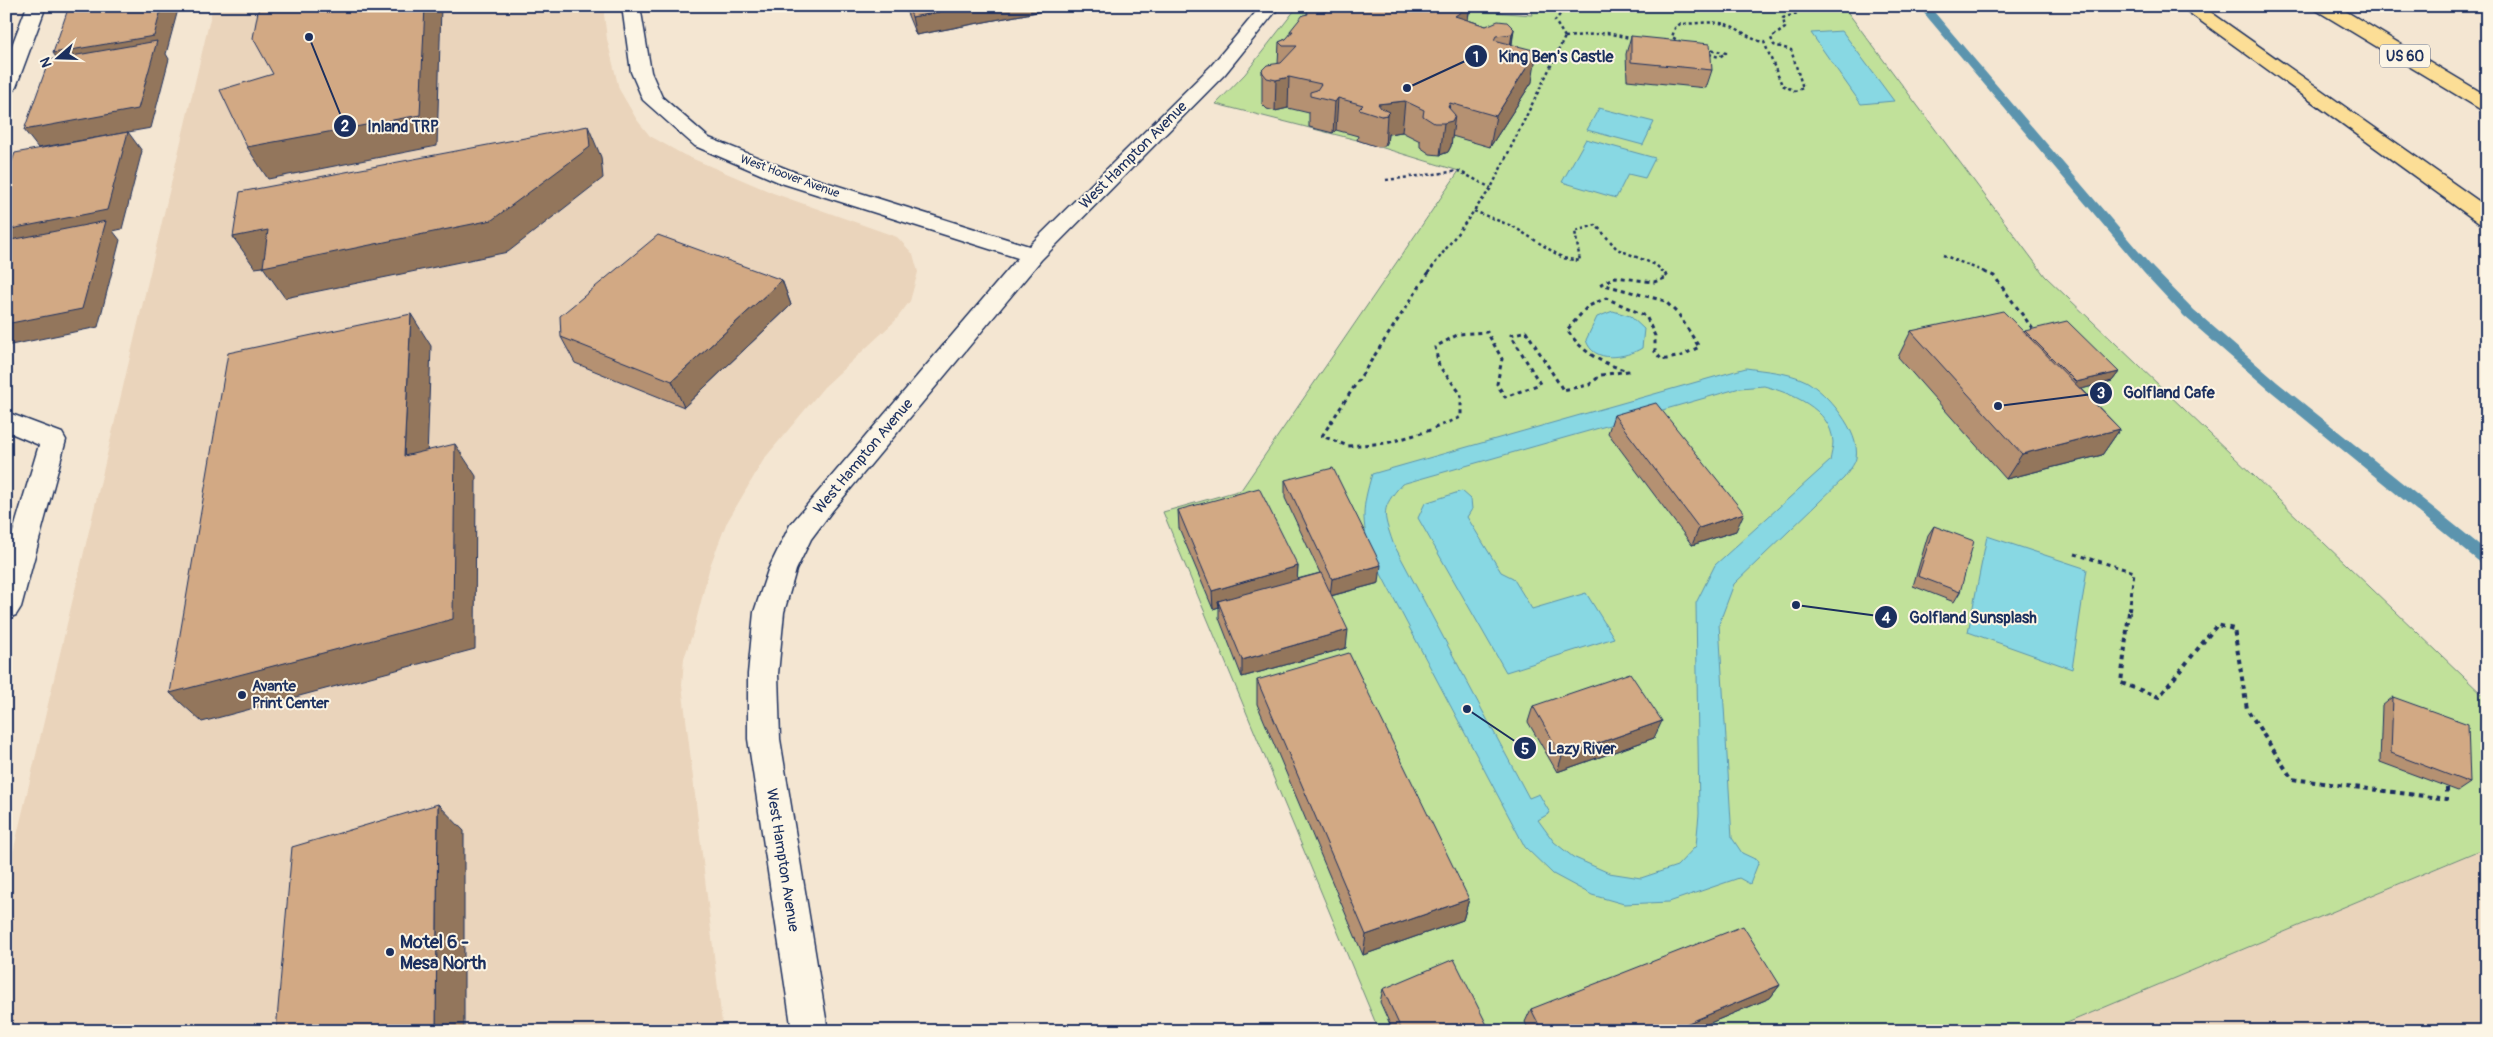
<svg xmlns="http://www.w3.org/2000/svg" width="2493" height="1037" font-family="Pangolin,sans-serif">
<style>
.built{fill:#ead4bb}
.green{fill:#c1e19a;stroke:#6e887c}
.water{fill:#88d8e3;stroke:#5c94ae;fill-rule:evenodd}
.lines{fill:none;stroke-linecap:round;stroke-linejoin:round}
.stream{fill:#5c94ae;fill-rule:evenodd}
.street-casing{stroke:#1b2f5e;stroke-width:3}
.highway-casing{stroke:#1b2f5e;stroke-width:3}
.path-far2{stroke:#1b2f5e;stroke-width:2.5;stroke-dasharray:3 3;stroke-linecap:butt}
.path-far1{stroke:#1b2f5e;stroke-width:3;stroke-dasharray:4 4;stroke-linecap:butt}
.path{stroke:#1b2f5e;stroke-width:4;stroke-dasharray:4.5 4.5;stroke-linecap:butt}
.street{fill:#fcf5e5;fill-rule:evenodd}
.highway{fill:#fcde96;fill-rule:evenodd}
.wall{fill:#b59172;stroke:#1b2f5e}
.shaded-wall{fill:#93765c;stroke:#1b2f5e}
.building{fill:#d2a984;stroke:#1b2f5e}
.poi-dot{fill:#1b2f5e;stroke:#fcf5e5;stroke-width:2}
.labels{text-anchor:middle;stroke-width:4;stroke-linejoin:round;paint-order:stroke}
.far-street-label{font-size:12px;fill:#1b2f5e;stroke:#fcf5e5}
.shield{fill:#fcf5e5;stroke:#5e6a86;stroke-width:1}
.shield-label{font-size:14px;font-weight:bold;fill:#1b2f5e}
.street-label{font-size:15px;fill:#1b2f5e;stroke:#fcf5e5}
.poi-label{font-size:15px;font-weight:bold;fill:#1b2f5e;stroke:#fcf5e5;text-anchor:start}
.near-poi-label{font-size:18px;font-weight:bold;fill:#1b2f5e;stroke:#fcf5e5;text-anchor:start}
.leader{fill:none;stroke:#1b2f5e;stroke-width:2}
.callout-dot{fill:#1b2f5e;stroke:#fcf5e5;stroke-width:2}
.mark-label{font-size:15px;text-anchor:middle;font-weight:bold;fill:#fff}
.callout-label{font-size:16px;text-anchor:middle;font-weight:bold;fill:#1b2f5e;stroke:#fcf5e5;stroke-width:4;stroke-linejoin:round;paint-order:stroke}
</style>
<rect width="100%" height="100%" fill="#f4e6d2"/>
<filter id="ink" filterUnits="userSpaceOnUse"><feTurbulence type="fractalNoise" baseFrequency=".02" numOctaves="2"/><feDisplacementMap in="SourceGraphic" scale="10" xChannelSelector="R" yChannelSelector="G"/><feConvolveMatrix kernelMatrix="1 2 1 2 8 2 1 2 1" color-interpolation-filters="sRGB"/></filter>
<g filter="url(#ink)">
<path class="built" d="M213 6H603L607 39 619 89 637 120 650 136 684 155 773 193 897 237 913 254 918 272 910 301 895 321 824 387 764 459 726 524 710 566 693 633 684 658 682 685 723 1031H6V882Z
M2487 847V1031H2048Z"/>
<path class="green" d="M1298 6H1414L1532 15 1530 6H1843L2045 276 2487 699V847L2048 1031H1379L1163 512 1241 490 1459 171 1357 140 1216 104 1245 74Z"/>
<path class="water" d="M1842 31 1894 101 1861 104 1811 33Z
M1599 108 1654 122 1643 145 1587 130Z
M1586 139 1655 158 1645 178 1628 174 1616 198 1562 182Z
M1613 311 1630 316 1644 329 1642 348C1626 358 1593 364 1586 340L1597 317Z
M1746 368C1765 371 1788 372 1806 381 1827 393 1861 432 1856 458 1855 464 1848 472 1844 478L1734 584 1719 624 1732 838 1742 853 1759 861 1750 884 1739 878 1669 902 1624 904 1592 895 1553 874 1525 847 1371 555C1361 520 1362 508 1372 474ZM1764 386C1790 393 1831 408 1833 442 1833 448 1831 455 1830 461L1715 565 1696 603 1699 814 1696 846 1677 866 1641 878 1609 873 1573 857 1554 842 1538 820 1550 813 1539 794 1529 798 1393 543C1383 513 1380 509 1402 484L1740 388Z
M1462 491 1471 499 1472 509 1467 517 1501 572 1513 578 1532 609 1586 593 1614 638 1506 672 1418 518 1425 503Z
M1987 536 2087 569 2072 669 1968 632Z"/>
<g class="lines">
<path class="stream" d="M1918 6H1929L2152 267 2194 310 2277 382 2487 551V566L2482 564 2267 388 2184 316 2144 273Z"/>
<defs>
<path id="street" d="M27 6H46L16 87 13 91 6 93V61Z
M622 6H640L651 72 662 97 709 138 797 173 1029 246 1211 66 1261 6H1280L1225 74 1041 260 832 511 811 539 796 570 784 612 778 674 780 739 828 1031H792L748 739V674L754 612 768 570 790 525 1018 258 781 183 695 146 643 100 631 72Z
M6 412 62 433 66 440 21 607 16 615 6 619V556L39 445 6 431Z"/>
<path id="highway" d="M2180 6H2202L2487 207V225L2479 223Z
M2314 6H2337L2487 96V111L2480 109 2316 10Z"/>
</defs>
<use href="#street" class="street-casing"/>
<use href="#highway" class="highway-casing"/>
<path class="path-far2" d="M1565 37 1607 33 1634 39
M1565 37 1555 21 1561 13 1576 6
M1681 42 1672 37 1675 28 1680 24C1695 24 1714 20 1728 25 1742 29 1749 40 1764 42L1782 85 1795 91 1803 88 1791 50 1774 45 1771 38 1785 28 1783 18 1798 13V6
M1706 48 1726 53 1719 57 1706 53
M1386 180 1459 171 1491 188
M1474 211 1514 227 1563 258 1580 261 1575 231 1596 225 1617 249 1656 265 1664 273
M1943 255 1987 273
M1428 273 1491 188 1565 37"/>
<path class="path-far1" d="M1429 272 1322 436 1348 446 1387 443 1425 432 1461 417V394L1439 366 1435 347 1459 334 1487 332 1502 359 1497 384 1505 397 1540 384 1511 335 1526 331 1563 390 1589 385 1601 375 1628 371C1601 363 1583 353 1567 330L1587 307 1606 298 1646 316 1655 336V352L1662 360 1681 356 1699 347 1679 315 1665 301 1601 284 1615 277 1654 282 1668 277 1663 272
M1984 272 1994 276 2035 332
M2075 554 2134 572 2129 613"/>
<path class="path" d="M2129 612 2121 683 2159 697 2217 625 2234 629 2247 709 2292 779 2447 799V787"/>
<use href="#street" class="street"/>
<use href="#highway" class="highway"/>
</g>
<path class="wall" d="M905 6H1063V7L916 35 907 13Z
M1330 6H1470L1468 20 1486 26 1514 29 1512 44 1532 82 1490 147 1452 136 1451 146 1448 152 1440 155 1430 154 1420 147V141L1402 132 1388 134 1387 143 1385 146 1378 147 1357 140 1358 136 1336 130 1333 133 1309 127V113L1288 108 1275 111 1267 109 1262 104V70L1278 64 1279 42 1286 39 1290 35V31L1307 14V9L1325 12Z
M1631 36 1712 70 1706 88 1627 80 1626 54Z
M782 280 791 305 684 407 575 363 561 337Z
M1911 331 2024 332 2025 331 2119 372 2112 381 2081 389 2120 429 2102 455 2006 479 1898 357Z
M1614 415 1736 531 1692 545 1608 433Z
M1285 480 1379 583 1331 596 1346 648 1242 677 1219 618V607L1213 609 1179 528 1178 510 1298 566 1297 579 1320 573 1285 498Z
M1934 526 1960 592 1954 602 1913 586 1928 535Z
M1257 680 1469 899 1463 920 1363 955 1257 704Z
M2393 697 2470 783 2458 791 2380 762 2382 706Z
M1533 706 1654 738 1557 772 1528 722Z
M1780 985 1770 998 1691 1031H1529L1525 1022 1531 1009Z
M1383 989 1490 1031H1393L1380 1002Z"/>
<path class="shaded-wall" d="M162 6H179L166 54 169 59 151 128 38 148 24 130 66 71 53 53Z
M425 6H441L437 146 268 179 247 147Z
M970 6H1063V7L916 35 912 17Z
M1463 6H1470L1467 25 1455 16Z
M1514 29 1509 60 1507 65 1512 34Z
M1537 51 1532 82 1490 147 1496 116Z
M1289 77 1288 108 1275 111 1276 80Z
M1338 98 1336 130 1333 133 1335 102Z
M1405 101 1402 132 1388 134 1387 143 1385 146 1387 115 1381 116 1378 104Z
M1450 103 1448 122 1455 115 1451 146 1448 152 1440 155 1444 123 1448 107Z
M588 126 601 157 603 178 508 252 285 298 263 267 255 268 233 237Z
M128 132 142 151 122 229 113 231 120 240 98 327 6 346V230Z
M782 280 791 305 684 407 672 381Z
M411 314 431 346 426 487 404 456Z
M2119 372 2112 381 2070 392 2076 382Z
M2120 429 2102 455 2006 479 2022 454Z
M455 444 476 476 475 649 202 722 170 693Z
M1744 513 1736 531 1692 545 1699 528Z
M1381 565 1379 583 1330 596 1332 579Z
M1298 566 1297 584 1218 601 1219 607 1213 609 1212 591Z
M1348 630 1346 648 1242 677V660Z
M1662 721 1654 738 1557 772 1562 756Z
M438 804 464 831V1031H436Z
M1469 899 1463 920 1363 955 1366 935Z
M1780 985 1770 998 1691 1031H1669Z"/>
<path class="building" d="M69 6H162L154 36 53 53Z
M259 6H425L420 115 247 147 220 90 273 74 253 38Z
M908 6H970L912 17Z
M1330 6H1463L1465 9 1455 16 1486 26 1498 21 1507 22 1514 29 1512 34 1496 36 1494 40 1537 51 1496 116 1450 103 1448 107 1455 115 1452 121 1444 123H1434L1423 116 1424 110 1405 101 1378 104 1381 108 1390 112 1387 115 1381 116 1359 109 1363 105 1338 98 1335 102 1310 96V92L1317 90 1321 84 1289 77 1276 80 1267 78 1263 73 1262 70 1267 65 1281 63 1297 46H1283L1279 42 1286 39 1293 31H1290L1303 15 1308 14 1307 9 1316 7 1325 12Z
M1631 36 1710 44 1712 70 1631 62Z
M157 41 138 109 24 130 49 60Z
M588 126 590 147 492 220 263 267 268 230 233 237 240 192Z
M128 132 107 210 6 230V178L15 153Z
M106 221 82 309 6 324V241Z
M658 235 782 280 672 381 561 337 560 316Z
M2003 311 2120 429 2022 454 1911 331Z
M411 314 404 456 455 444 453 619 170 693 228 353Z
M2067 321 2119 372 2076 382 2025 331Z
M1656 403 1744 513 1699 528 1614 415Z
M1333 468 1381 565 1332 579 1285 480Z
M1259 488 1298 566 1212 591 1178 510Z
M1934 526 1974 541 1960 592 1918 576Z
M1321 573 1348 630 1242 660 1218 601Z
M1349 653 1469 899 1366 935 1257 680Z
M1630 673 1662 721 1562 756 1533 706Z
M2393 697 2468 724 2470 783 2391 753Z
M438 804 436 1031H276L292 847Z
M1743 926 1780 985 1669 1031H1542L1531 1009Z
M1454 959 1490 1031H1402L1383 989Z"/>
</g>
<g class="poi-dot">
<circle cx="242" cy="695" r="5"/>
<circle cx="390" cy="952" r="5"/>
</g>
<g class="labels">
<g class="far-street-label">
<text transform="translate(790 176) rotate(20)" y="4">West Hoover Avenue</text>
</g>
<rect class="shield" x="2380" y="44.5" width="50" height="23" rx="4"/>
<g class="shield-label">
<text x="2405" y="61">US 60</text>
</g>
<g class="street-label">
<text transform="translate(1133 155) rotate(-45)" y="5">West Hampton Avenue</text>
<text transform="translate(863 456) rotate(-50)" y="5">West Hampton Avenue</text>
<text transform="translate(783 860) rotate(81)" y="5">West Hampton Avenue</text>
</g>
<g class="poi-label">
<text x="252" y="691">Avante<tspan x="252" dy="17">Print Center</tspan></text>
</g>
<g class="near-poi-label">
<text x="400" y="948">Motel 6 -<tspan x="400" dy="21">Mesa North</tspan></text>
</g>
</g>
<path class="leader" d="M1407 88L1476 56M309 37L345 126M1998 406L2101 393M1796 605L1886 617M1467 709L1525 748"/>
<g class="callout-dot">
<circle cx="1407" cy="88" r="5"/>
<circle cx="309" cy="37" r="5"/>
<circle cx="1998" cy="406" r="5"/>
<circle cx="1796" cy="605" r="5"/>
<circle cx="1467" cy="709" r="5"/>
<circle cx="1476" cy="56" r="12"/>
<circle cx="345" cy="126" r="12"/>
<circle cx="2101" cy="393" r="12"/>
<circle cx="1886" cy="617" r="12"/>
<circle cx="1525" cy="748" r="12"/>
</g>
<g class="mark-label">
<text x="1476" y="62">1</text>
<text x="345" y="131">2</text>
<text x="2101" y="398">3</text>
<text x="1886" y="623">4</text>
<text x="1525" y="754">5</text>
</g>
<g class="callout-label">
<text x="1556" y="62">King Ben's Castle</text>
<text x="403" y="132">Inland TRP</text>
<text x="2169" y="398">Golfland Cafe</text>
<text x="1973" y="623">Golfland Sunsplash</text>
<text x="1582" y="754">Lazy River</text>
</g>
<rect width="2493" height="1037" fill="none" stroke="#fcf5e5" stroke-width="25"/>
<rect x="12" y="12" width="2468" height="1012" fill="none" stroke="#1b2f5e" stroke-width="2" filter="url(#ink)"/>
<g transform="translate(58 58) rotate(250)" stroke="#fcf5e5" stroke-width="4" paint-order="stroke">
<path d="M0-4L9 19L0 12L-9 19Z" fill="#1b2f5e"/>
<text y="-8" font-size="14" font-weight="bold" text-anchor="middle" fill="#1b2f5e">N</text>
</g>
</svg>
